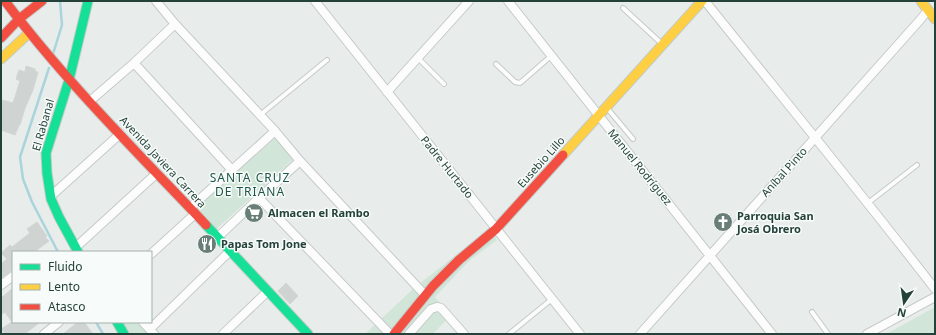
<svg xmlns="http://www.w3.org/2000/svg" width="936" height="335" font-family="'Noto Sans',sans-serif">
<style>
.green{fill:#d1e6d8}
.lines{fill:none;stroke-linecap:round;stroke-linejoin:round}
.stream{stroke:#a9d4db;stroke-width:2.5}
.building{fill:#cfd4d2;stroke:#d1d6d4}
.lane-casing{stroke:#c5cac8;stroke-width:6}
.street-casing{stroke:#c5cac8;stroke-width:10}
.fast-casing{stroke:#c3cbc8;stroke-width:11}
.slow-casing{stroke:#c3cbc8;stroke-width:11}
.jam-casing{stroke:#c3cbc8;stroke-width:11}
.lane{stroke:#fcfcfc;stroke-width:4}
.street{stroke:#fcfcfc;stroke-width:8}
.fast{stroke:#16e098;stroke-width:9}
.slow{stroke:#ffcf43;stroke-width:9}
.jam{stroke:#f24e42;stroke-width:9}
.labels{text-anchor:middle;stroke-width:3;stroke-linejoin:round;paint-order:stroke}
.street-label{font-size:11px;fill:#24423a;stroke:#f7fbf9}
.poi-label{font-size:11px;font-weight:bold;fill:#24423a;stroke:#f7fbf9;text-anchor:start}
.neighbourhood-label{font-size:12px;letter-spacing:1px;fill:#1f5548;stroke:#f7fbf9}
</style>
<rect width="100%" height="100%" fill="#e8edeb"/>
<path class="green" d="M276 137 295 158 213 232 195 210Z
M488 230 497 240 469 261 435 297 451 315 433 334H365L414 288Z
M935 307V334H886Z
M116 322H140L151 334H122Z"/>
<g class="lines">
<path class="stream" d="M53 54 62 25 60 1
M49 68 20 157 23 179 32 202 58 252
M96 322 103 334"/>
</g>
<path class="building" d="M26 66 35 69V71L38 72 33 90 25 108 20 125H19L15 135 1 130V104L2 100 13 103 20 81 16 79 19 70 25 72Z
M37 222 47 236 45 237 49 241 34 252H13V269L1 278V264L7 259 1 253 10 245 12 247 30 233 27 229Z
M286 283 298 296 290 304 278 291Z
M13 288V322H40L25 334H5L1 329 12 322 5 312 1 315V298Z
M78 322H84L93 334H63Z"/>
<g class="lines">
<defs>
<path id="lane" d="M623 8 661 43
M418 58 444 84
M496 64 515 82 520 83 551 56
M607 108 633 139
M260 115 327 60
M868 203 917 165
M812 312 828 334
M509 334 552 299"/>
<path id="street" d="M156 1 175 24 275 131 300 161 425 295
M315 1 580 334
M508 1 772 334
M705 1C782 97 860 192 935 289
M134 63 232 170
M387 92 469 1
M90 101 134 63 175 24
M51 196 120 134
M259 198 390 334
M190 208 275 131
M218 237 259 198 300 161
M75 248 157 173
M151 254 195 214
M1 285 13 276
M143 322 154 334
M150 329 230 251
M44 334 59 322
M223 334 268 291
M409 334 431 309 437 307 441 308 464 334
M640 334 920 20 928 10
M867 334 935 297"/>
<path id="fast" d="M206 225 308 334
M78 252 59 217 51 199 47 173 46 153 69 80 88 1
M117 322 124 334"/>
<path id="slow" d="M921 1 935 19
M1 59 29 33
M563 155 702 1"/>
<path id="jam" d="M5 1C65 81 137 152 206 225
M1 38 19 19 42 1
M394 334 433 286 459 260 496 229 563 155"/>
</defs>
<use href="#lane" class="lane-casing"/>
<use href="#street" class="street-casing"/>
<use href="#fast" class="fast-casing"/>
<use href="#slow" class="slow-casing"/>
<use href="#jam" class="jam-casing"/>
<use href="#lane" class="lane"/>
<use href="#street" class="street"/>
<use href="#fast" class="fast"/>
<use href="#slow" class="slow"/>
<use href="#jam" class="jam"/>
</g>
<defs>
<symbol id="supermarket-disc" viewBox="-11 -11 22 22"><circle r="9.5" fill="#697e78" stroke="#f7fbf9"/><path d="M-6-5.5h2.5l.6 2H6L4.5 2H-2.5L-4.4-4H-6ZM-1.5 3.2a1.3 1.3 0 1 0 .1 0ZM3 3.2a1.3 1.3 0 1 0 .1 0Z" fill="#fff"/></symbol>
<symbol id="church-disc" viewBox="-11 -11 22 22"><circle r="9.5" fill="#697e78" stroke="#f7fbf9"/><path d="M-1.2-6h2.4v3.5h3.3v2.4h-3.3V6h-2.4V-.1h-3.3v-2.4h3.3Z" fill="#fff"/></symbol>
<symbol id="restaurant-disc" viewBox="-11 -11 22 22"><circle r="9.5" fill="#697e78" stroke="#f7fbf9"/><path d="M-5-6h1v4h1v-4h1v4h1v-4h1v5L-1.5 .5V6h-2V.5L-5-1ZM5-6V6H3V1.5H1.5Q1.5-4 5-6Z" fill="#fff"/></symbol>
</defs>
<g fill-rule="evenodd">
<use href="#supermarket-disc" x="243" y="202" width="22" height="22"/>
<use href="#church-disc" x="712" y="211" width="22" height="22"/>
<use href="#restaurant-disc" x="196" y="233" width="22" height="22"/>
</g>
<g class="labels">
<g class="street-label">
<text transform="translate(43 125) rotate(-74)" y="4">El Rabanal</text>
<text transform="translate(163 162) rotate(47)" y="4">Avenida Javiera Carrera</text>
<text transform="translate(541 162) rotate(-48)" y="4">Eusebio Lillo</text>
<text transform="translate(447 167) rotate(51)" y="4">Padre Hurtado</text>
<text transform="translate(640 167) rotate(51)" y="4">Manuel Rodríguez</text>
<text transform="translate(784 172) rotate(-48)" y="4">Aníbal Pinto</text>
</g>
<g class="poi-label">
<text x="268" y="217">Almacen el Rambo</text>
<text x="737" y="220">Parroquia San<tspan x="737" dy="13">Josá Obrero</tspan></text>
<text x="221" y="248">Papas Tom Jone</text>
</g>
<g class="neighbourhood-label">
<text x="250" y="182">SANTA CRUZ<tspan x="250" dy="14">DE TRIANA</tspan></text>
</g>
</g>
<rect width="936" height="335" fill="none" stroke="#24423a" stroke-width="4"/>
<rect x="12" y="251" width="140" height="72" fill="#f7fbf9" stroke="#a3b1ad"/>
<rect x="20" y="264" width="20" height="6" fill="#16e098" stroke="#a3b1ad"/>
<text x="48" y="271" font-size="12" fill="#24423a">Fluido</text>
<rect x="20" y="284" width="20" height="6" fill="#ffcf43" stroke="#a3b1ad"/>
<text x="48" y="291" font-size="12" fill="#24423a">Lento</text>
<rect x="20" y="304" width="20" height="6" fill="#f24e42" stroke="#a3b1ad"/>
<text x="48" y="311" font-size="12" fill="#24423a">Atasco</text>
<g transform="translate(904 303) rotate(193)" stroke="#f7fbf9" stroke-width="3" paint-order="stroke">
<path d="M0-3L7 15L0 10L-7 15Z" fill="#24423a"/>
<text y="-6" font-size="11" font-weight="bold" text-anchor="middle" fill="#24423a">N</text>
</g>
</svg>
